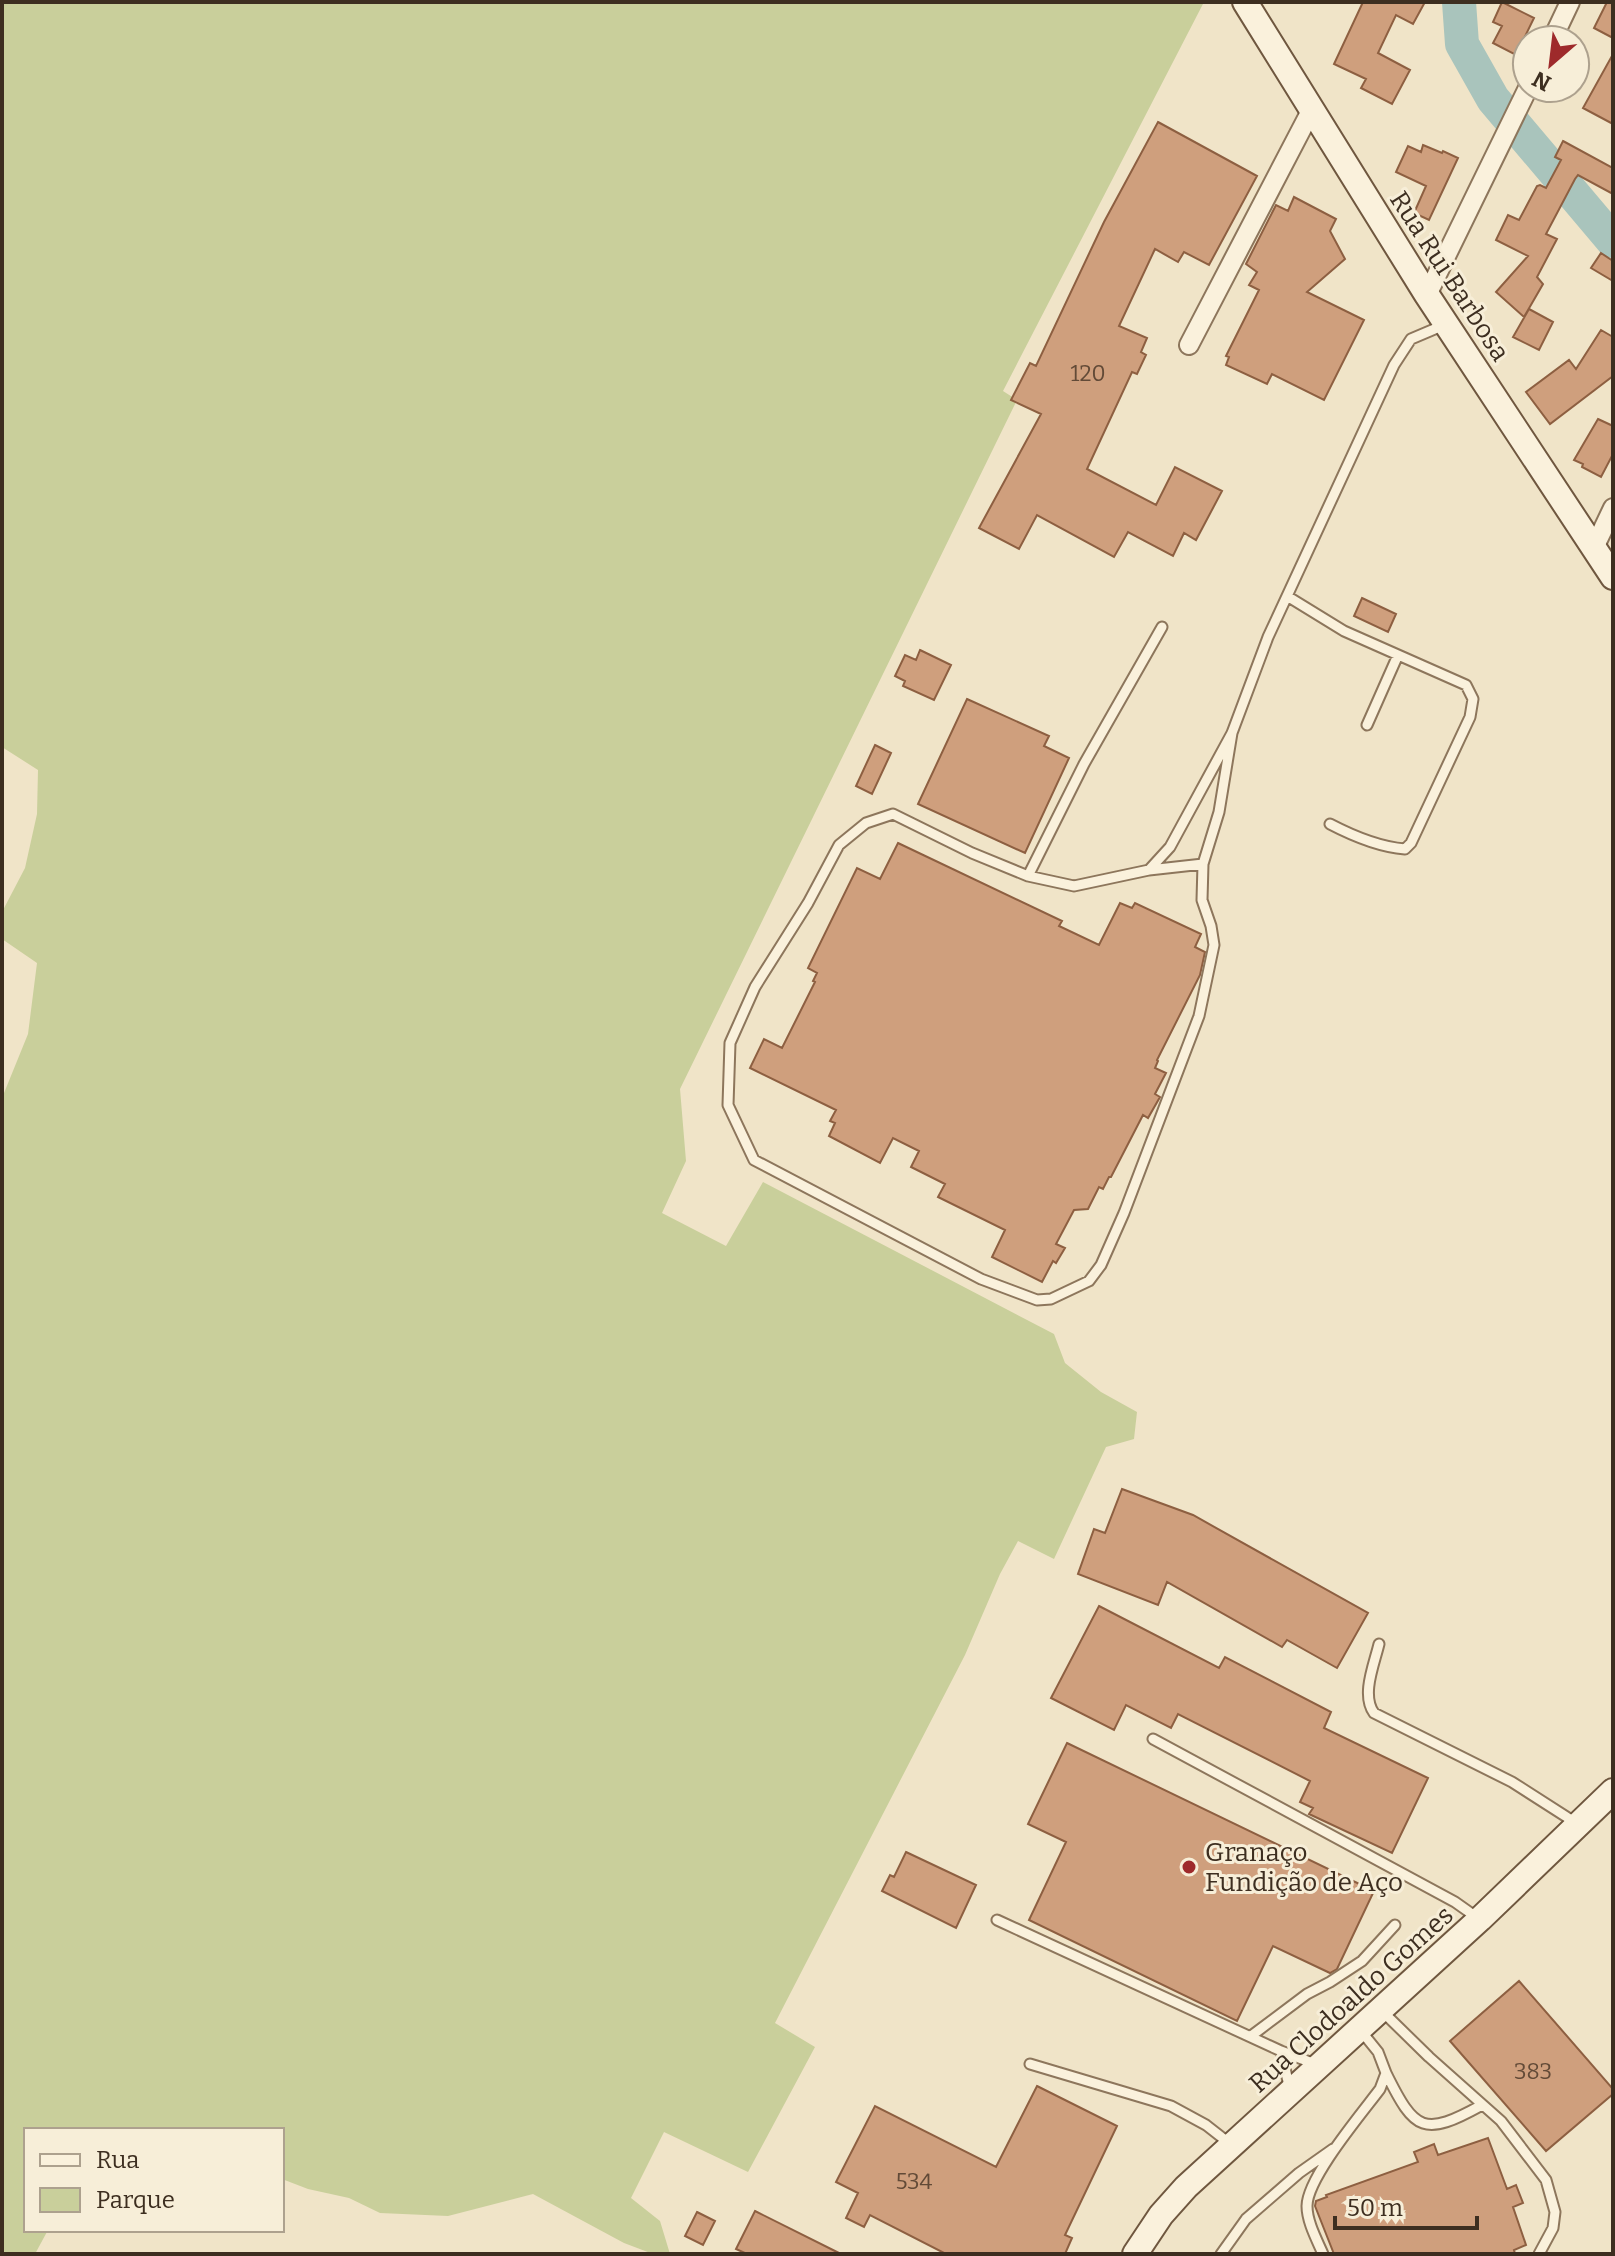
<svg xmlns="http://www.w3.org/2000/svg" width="1615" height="2256" font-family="Bitter,serif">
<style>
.green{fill:#c9cf9b}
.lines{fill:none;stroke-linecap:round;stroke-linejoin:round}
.river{stroke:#a9c4bc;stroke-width:34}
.building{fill:#cf9f7d;stroke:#8d5f41;stroke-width:2}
.service-casing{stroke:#8d765c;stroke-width:13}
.minor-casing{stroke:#8d765c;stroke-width:22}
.secondary-casing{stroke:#6f573f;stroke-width:28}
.service{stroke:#faf1dc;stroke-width:9}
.minor{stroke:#faf1dc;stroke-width:18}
.secondary{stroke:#faf1dc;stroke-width:24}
.poi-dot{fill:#9e2a2b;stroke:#f7eed8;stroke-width:3}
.labels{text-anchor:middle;stroke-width:6;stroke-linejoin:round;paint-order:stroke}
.number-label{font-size:22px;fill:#624a37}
.street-label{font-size:26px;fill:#3d2e20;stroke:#f7eed8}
.poi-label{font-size:26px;fill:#3d2e20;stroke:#f7eed8;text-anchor:start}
</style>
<rect width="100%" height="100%" fill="#f0e4c8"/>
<path class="green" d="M2 2H1204L1003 391 1017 400 680 1089 686 1161 662 1213 726 1246 763 1182 1054 1334 1065 1363 1101 1392 1137 1412 1134 1439 1106 1447 1054 1559 1018 1541 1000 1574 965 1655 775 2023 815 2047 748 2172 664 2132 631 2198 660 2221 670 2254H653L624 2243 533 2194 448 2216 380 2213 349 2198 308 2189 282 2179V2130H26V2230H48L35 2254H2V1098L28 1034 37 963 2 939V912L25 868 37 814 38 770 2 747Z"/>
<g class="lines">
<path class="river" d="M1459 2 1462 44 1493 99 1613 241"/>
</g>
<path class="building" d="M1363 2H1425L1413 24 1396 15 1378 53 1410 70 1392 104 1361 88 1366 79 1334 64Z
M1502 2 1534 18 1516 55 1493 43 1502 26 1493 22Z
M1607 2H1613V38L1594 28Z
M1613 54V124L1583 108Z
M1158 122 1257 176 1209 265 1184 252 1178 262 1155 249 1119 326 1147 338 1141 352 1146 355 1137 374 1132 372 1087 469 1156 505 1175 467 1222 491 1196 540 1184 533 1173 556 1128 532 1114 557 1037 515 1019 549 979 528 1041 414 1011 400 1030 363 1036 366 1104 222Z
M1563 141 1613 168V194L1578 175 1575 179 1546 234 1557 239 1537 277 1543 284 1524 317 1496 292 1528 256 1496 240 1508 215 1519 220 1537 186 1540 185 1546 188 1561 160 1555 157Z
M1423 145 1442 153 1443 151 1458 158 1429 220 1414 213 1426 186 1396 172 1408 146 1421 152Z
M1294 197 1336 219 1330 231 1345 259 1307 292 1364 320 1324 400 1272 374 1267 384 1226 365 1229 357 1226 356 1259 290 1249 285 1257 272 1246 264 1276 205 1288 211Z
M1601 253 1613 261V281L1591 268Z
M1529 309 1553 322 1539 350 1513 337Z
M1601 330 1613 337V376L1550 424 1526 392 1569 360 1576 369Z
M1598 419 1613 426V454L1601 477 1582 467 1583 464 1574 460Z
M1362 598 1396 614 1388 632 1354 616Z
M920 650 951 665 934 700 903 686 905 681 895 676 905 655 916 660Z
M967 699 1049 736 1044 746 1069 758 1025 853 918 804Z
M875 745 891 753 872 794 856 786Z
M898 843 1062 921 1059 926 1099 945 1120 903 1132 908 1135 903 1201 934 1195 947 1205 952 1200 975 1157 1060 1158 1061 1155 1068 1166 1073 1155 1094 1160 1097 1148 1118 1143 1115 1111 1177H1109L1103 1189 1099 1187 1088 1209 1074 1210 1056 1244 1065 1248 1056 1263 1053 1261 1042 1282 992 1257 1005 1230 938 1197 945 1184 911 1167 919 1151 893 1138 880 1163 829 1136 835 1123 830 1121 836 1110 750 1068 764 1039 782 1048 815 982 813 981 817 973 808 968 857 868 880 879Z
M1122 1489 1193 1515 1368 1613 1337 1668 1287 1640 1282 1647 1167 1582 1158 1605 1078 1574 1094 1529 1105 1533Z
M1099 1606 1219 1668 1225 1657 1331 1712 1324 1728 1428 1778 1392 1853 1309 1814 1313 1808 1300 1802 1310 1781 1178 1714 1171 1728 1126 1705 1114 1730 1051 1698Z
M1067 1743 1374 1891 1337 1969 1330 1973 1273 1946 1237 2021 1029 1920 1066 1842 1028 1824Z
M906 1852 976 1885 956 1928 882 1891 890 1875 894 1877Z
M1519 1981 1613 2089V2094L1546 2151 1450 2041Z
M1037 2086 1117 2126 1065 2235 1072 2238 1065 2254H946L870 2215 864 2227 846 2218 858 2193 836 2182 875 2106 996 2167Z
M1488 2138 1507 2189 1516 2185 1523 2203 1513 2207 1526 2245 1514 2250 1515 2254H1334L1315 2206 1316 2201 1327 2197 1326 2195 1418 2162 1414 2152 1434 2144 1438 2155Z
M755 2211 841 2254H747L736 2249Z
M697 2212 715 2221 703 2245 685 2236Z"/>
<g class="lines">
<defs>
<path id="service" d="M1287 596 1344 631 1466 685 1473 699 1470 717 1411 843 1405 849C1379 847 1353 836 1330 824
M1367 725 1398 655
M1232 733 1219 812 1203 864 1202 900 1211 926 1214 945 1199 1016 1124 1213 1101 1265 1089 1281 1051 1299 1037 1300 981 1279 754 1160 728 1105 730 1043 755 987 808 903 839 845 866 823 893 814 972 853 1028 876 1074 886 1149 870 1170 847 1232 733 1268 637 1394 365 1411 339 1444 325
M1149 870 1203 864
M1028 876 1084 764 1162 627
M1379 1644C1374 1665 1361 1695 1374 1713L1512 1782 1576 1823
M1153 1739 1455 1902 1479 1919
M997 1920 1281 2051 1315 2064
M1383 2012 1429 2057 1501 2121 1546 2180 1555 2212 1553 2228 1539 2254
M1251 2036 1307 1994 1330 1982 1362 1961 1395 1925
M1281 2051 1290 2090
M1030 2064 1171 2106 1206 2125 1229 2143
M1386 2073C1415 2132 1424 2137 1482 2105
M1221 2254 1246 2219 1299 2173 1333 2149
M1323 2254C1317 2240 1307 2222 1307 2206 1307 2178 1362 2113 1380 2089L1386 2073 1378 2052 1361 2031"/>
<path id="minor" d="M1552 40 1570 2
M1427 295 1528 88
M1189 345 1312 109
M1594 548 1613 508"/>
<path id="secondary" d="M1245 2 1427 295 1613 577
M1135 2254 1161 2215 1186 2187 1480 1919 1613 1791"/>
</defs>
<use href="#service" class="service-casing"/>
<use href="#minor" class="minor-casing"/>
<use href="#secondary" class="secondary-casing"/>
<use href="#service" class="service"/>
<use href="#minor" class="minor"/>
<use href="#secondary" class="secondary"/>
</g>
<circle class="poi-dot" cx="1189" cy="1867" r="8"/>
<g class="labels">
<g class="number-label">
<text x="1088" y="381">120</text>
<text x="1533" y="2079">383</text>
<text x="914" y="2189">534</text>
</g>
<g class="street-label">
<text transform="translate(1450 276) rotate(57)" y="9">Rua Rui Barbosa</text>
<text transform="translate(1351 1999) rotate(-42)" y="9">Rua Clodoaldo Gomes</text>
</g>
<g class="poi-label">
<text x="1205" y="1861">Granaço<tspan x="1205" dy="30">Fundição de Aço</tspan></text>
</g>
</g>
<rect width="1615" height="2256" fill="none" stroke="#3d2e20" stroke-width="8"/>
<rect x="24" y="2128" width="260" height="104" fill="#f7eed8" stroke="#ada18e" stroke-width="2"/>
<rect x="40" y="2154" width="40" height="12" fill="#faf1dc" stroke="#ada18e" stroke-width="2"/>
<text x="96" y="2168" font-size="24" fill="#3d2e20">Rua</text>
<rect x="40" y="2188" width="40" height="24" fill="#c9cf9b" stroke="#ada18e" stroke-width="2"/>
<text x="96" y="2208" font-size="24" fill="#3d2e20">Parque</text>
<g transform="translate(1551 64) rotate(208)"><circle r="38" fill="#f7eed8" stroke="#ada18e" stroke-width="2"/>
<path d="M0-6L14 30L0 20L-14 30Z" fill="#9e2a2b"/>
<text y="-12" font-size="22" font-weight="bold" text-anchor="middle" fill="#3d2e20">N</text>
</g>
<path d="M1335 2216v12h142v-12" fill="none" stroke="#3d2e20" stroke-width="4"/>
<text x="1347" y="2216" font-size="24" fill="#3d2e20" stroke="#f7eed8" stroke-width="6" paint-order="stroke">50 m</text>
</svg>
